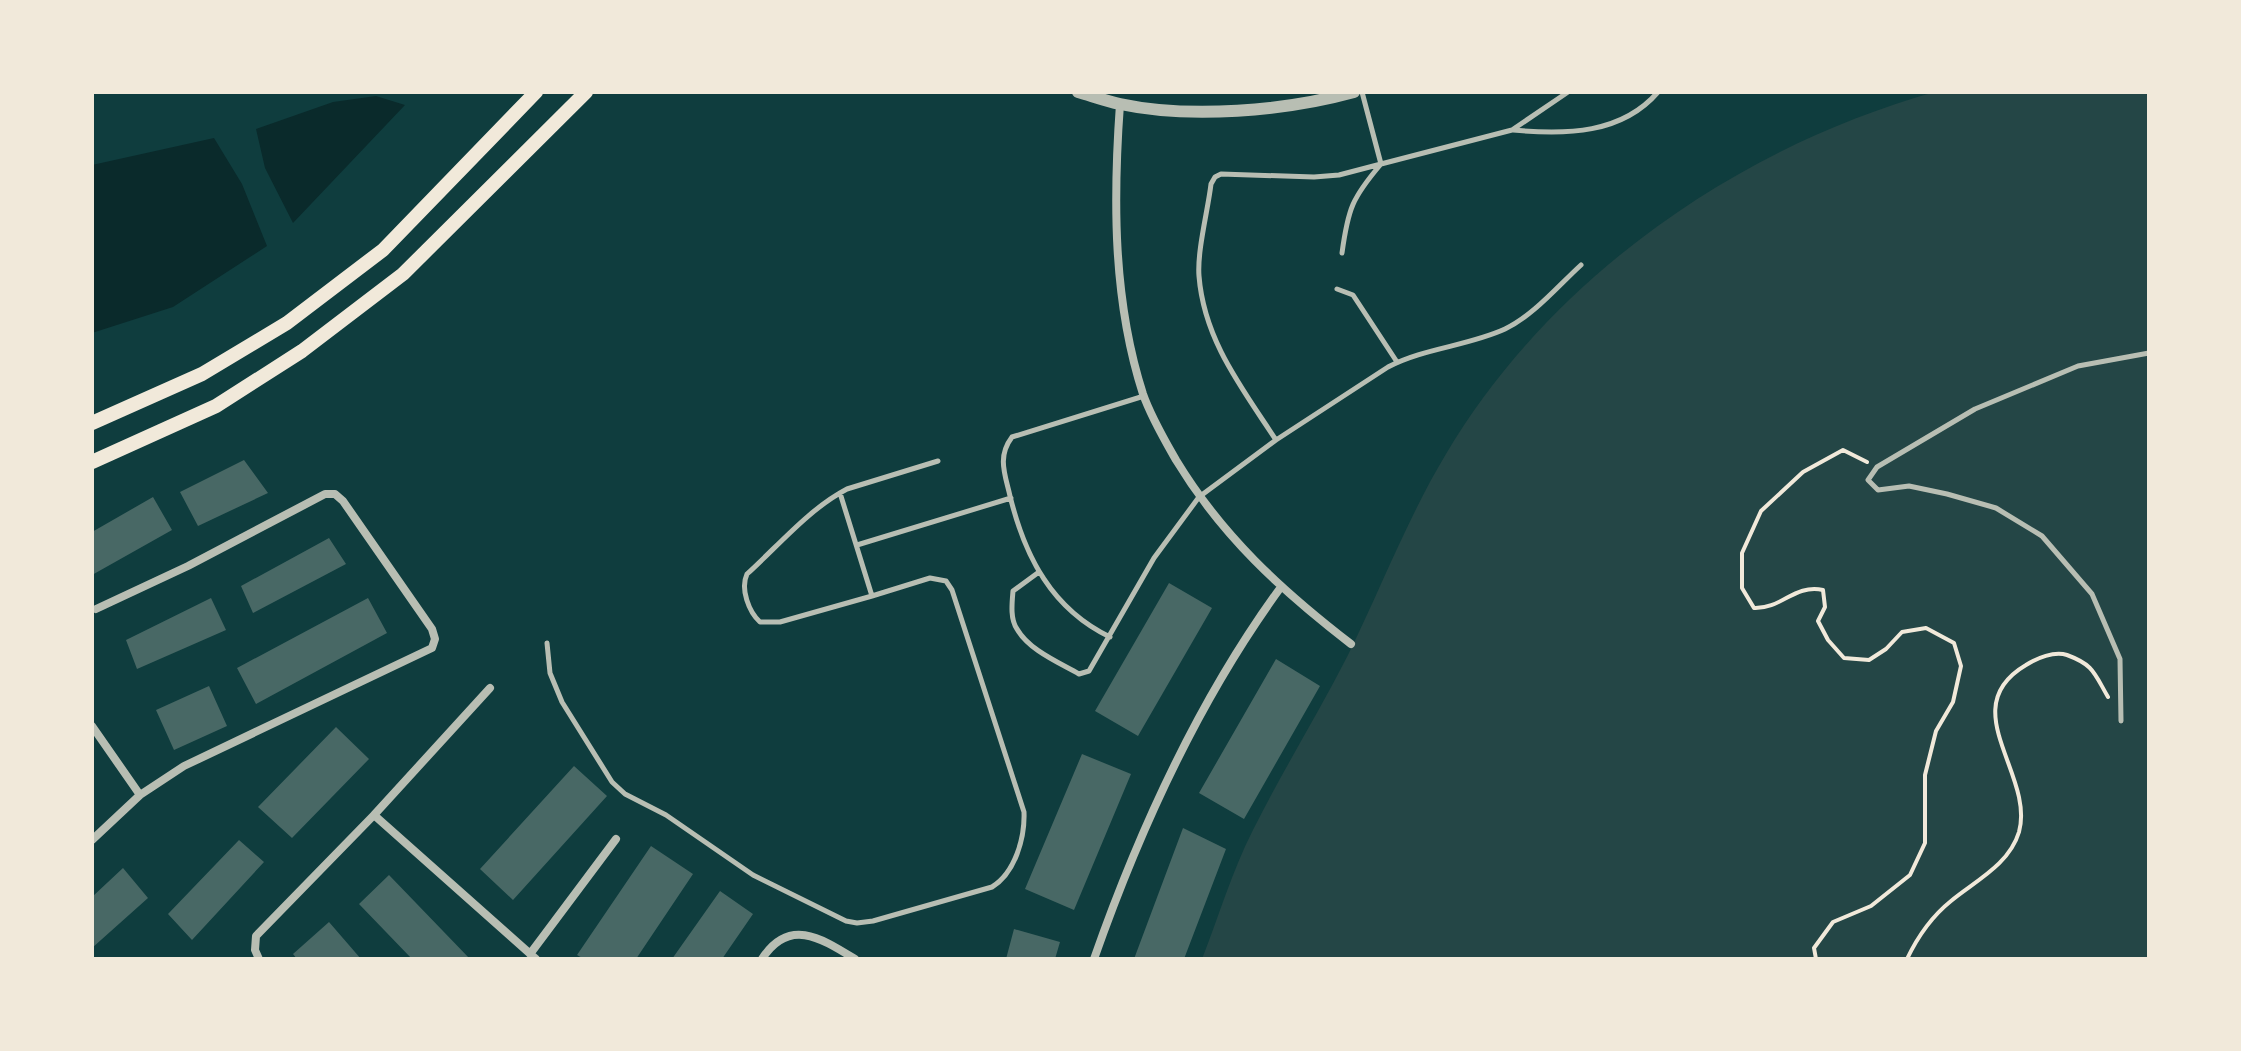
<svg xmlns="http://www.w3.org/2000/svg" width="2241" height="1051" font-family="'Work Sans',sans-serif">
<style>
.green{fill:#244646}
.water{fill:#0a2a2b}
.building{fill:#486865}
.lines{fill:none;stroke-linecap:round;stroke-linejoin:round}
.path{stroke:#f1e9da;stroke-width:4}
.service{stroke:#b8beb3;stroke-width:5}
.minor{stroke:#b8beb3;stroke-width:8}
.tertiary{stroke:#b8beb3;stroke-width:12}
.secondary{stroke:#f1e9da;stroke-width:14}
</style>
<rect width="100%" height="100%" fill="#0f3d3e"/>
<path class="green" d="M1935 92H2144L2149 96V959H1202C1219 916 1232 871 1253 830 1283 770 1318 714 1348 655 1381 588 1408 517 1446 454 1551 277 1738 147 1935 92Z"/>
<path class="water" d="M376 96 405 105 293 223 265 168 256 129 333 102Z
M214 138 242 184 267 246 173 307 92 333V165Z"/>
<path class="building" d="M244 460 268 493 198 526 180 492Z
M153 497 172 530 92 575V532Z
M329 538 346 564 253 613 241 586Z
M1169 583 1212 608 1138 736 1095 711Z
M211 598 226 630 137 669 126 640Z
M368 598 387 633 256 704 237 668Z
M1276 659 1320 686 1244 819 1199 793Z
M209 686 227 726 174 750 156 710Z
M336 727 369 759 292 838 258 807Z
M1082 754 1131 774 1074 910 1025 889Z
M574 766 607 796 513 900 480 869Z
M1183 828 1226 849 1184 959H1134Z
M239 840 264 862 192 940 168 914Z
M651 846 693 874 636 959H584L577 955Z
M123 868 148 898 92 948V897Z
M389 875 470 959H412L359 904Z
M720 891 753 914 722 959H672Z
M329 922 361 959H297L293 954Z
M1014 929 1060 942 1055 959H1006Z"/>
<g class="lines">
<path class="path" d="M1816 959 1814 948 1833 922 1871 906 1910 875 1925 843V775L1936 731 1953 702 1961 666 1954 643 1926 628 1902 632 1886 649 1869 660 1844 658 1828 640 1818 621 1825 607 1823 590C1794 584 1782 609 1754 608L1742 588V553L1761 511 1803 472 1843 450 1867 462
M1907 959C1918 936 1931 917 1951 901 1975 881 2009 865 2019 832 2035 774 1953 708 2026 665 2037 658 2054 651 2067 655 2094 665 2094 673 2108 697"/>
<path class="service" d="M1362 92 1381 164 1512 130 1568 92
M1513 130C1566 135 1622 134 1658 92
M1342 253C1348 209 1352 198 1381 164
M1337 289 1353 295 1397 362
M1276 440C1242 388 1204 340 1199 276 1197 251 1208 210 1211 184L1215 177 1221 174 1314 177 1339 175 1381 164
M840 493 872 596 780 622H760C749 612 740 589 747 574 779 545 809 509 847 489L938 461
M857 545 1011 498
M1039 572 1013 591C1012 603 1010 619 1017 629 1029 650 1058 662 1079 674L1089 671 1154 558 1199 497 1276 440 1388 367C1424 348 1468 346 1505 329 1534 315 1558 286 1581 265
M1110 637C1052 609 1025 557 1010 496 1005 474 997 457 1012 437L1144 396
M547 643 550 673 562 702 612 782 625 794 666 815 753 875 846 921 857 923 873 921 992 887C1015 873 1025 838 1024 812L952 590 946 581 930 578 872 596
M2121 721 2120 659 2092 594 2042 536 1996 508 1947 494 1909 486 1878 490 1868 480 1877 467 1975 409 2078 366 2149 353"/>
<path class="minor" d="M1120 104C1113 201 1113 301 1143 394 1151 417 1164 439 1176 460 1222 536 1281 590 1351 644
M92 726 140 795
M374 815 536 959
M92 840 140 795 184 766 432 648 435 639 432 629 343 501 335 494H325L188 566 96 609
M530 954 616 839
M259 959 255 950 256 936 374 815 490 688
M762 959C789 917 821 938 855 959
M1094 959C1140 828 1199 699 1281 587"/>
<path class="tertiary" d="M1078 92C1092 96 1106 101 1120 104 1190 119 1285 111 1354 92"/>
<path class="secondary" d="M92 423 202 374 287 323 383 250 536 92
M92 462 216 406 302 351 403 274 586 92"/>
</g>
<rect width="2241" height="1051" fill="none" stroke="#f1e9da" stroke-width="188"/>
</svg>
